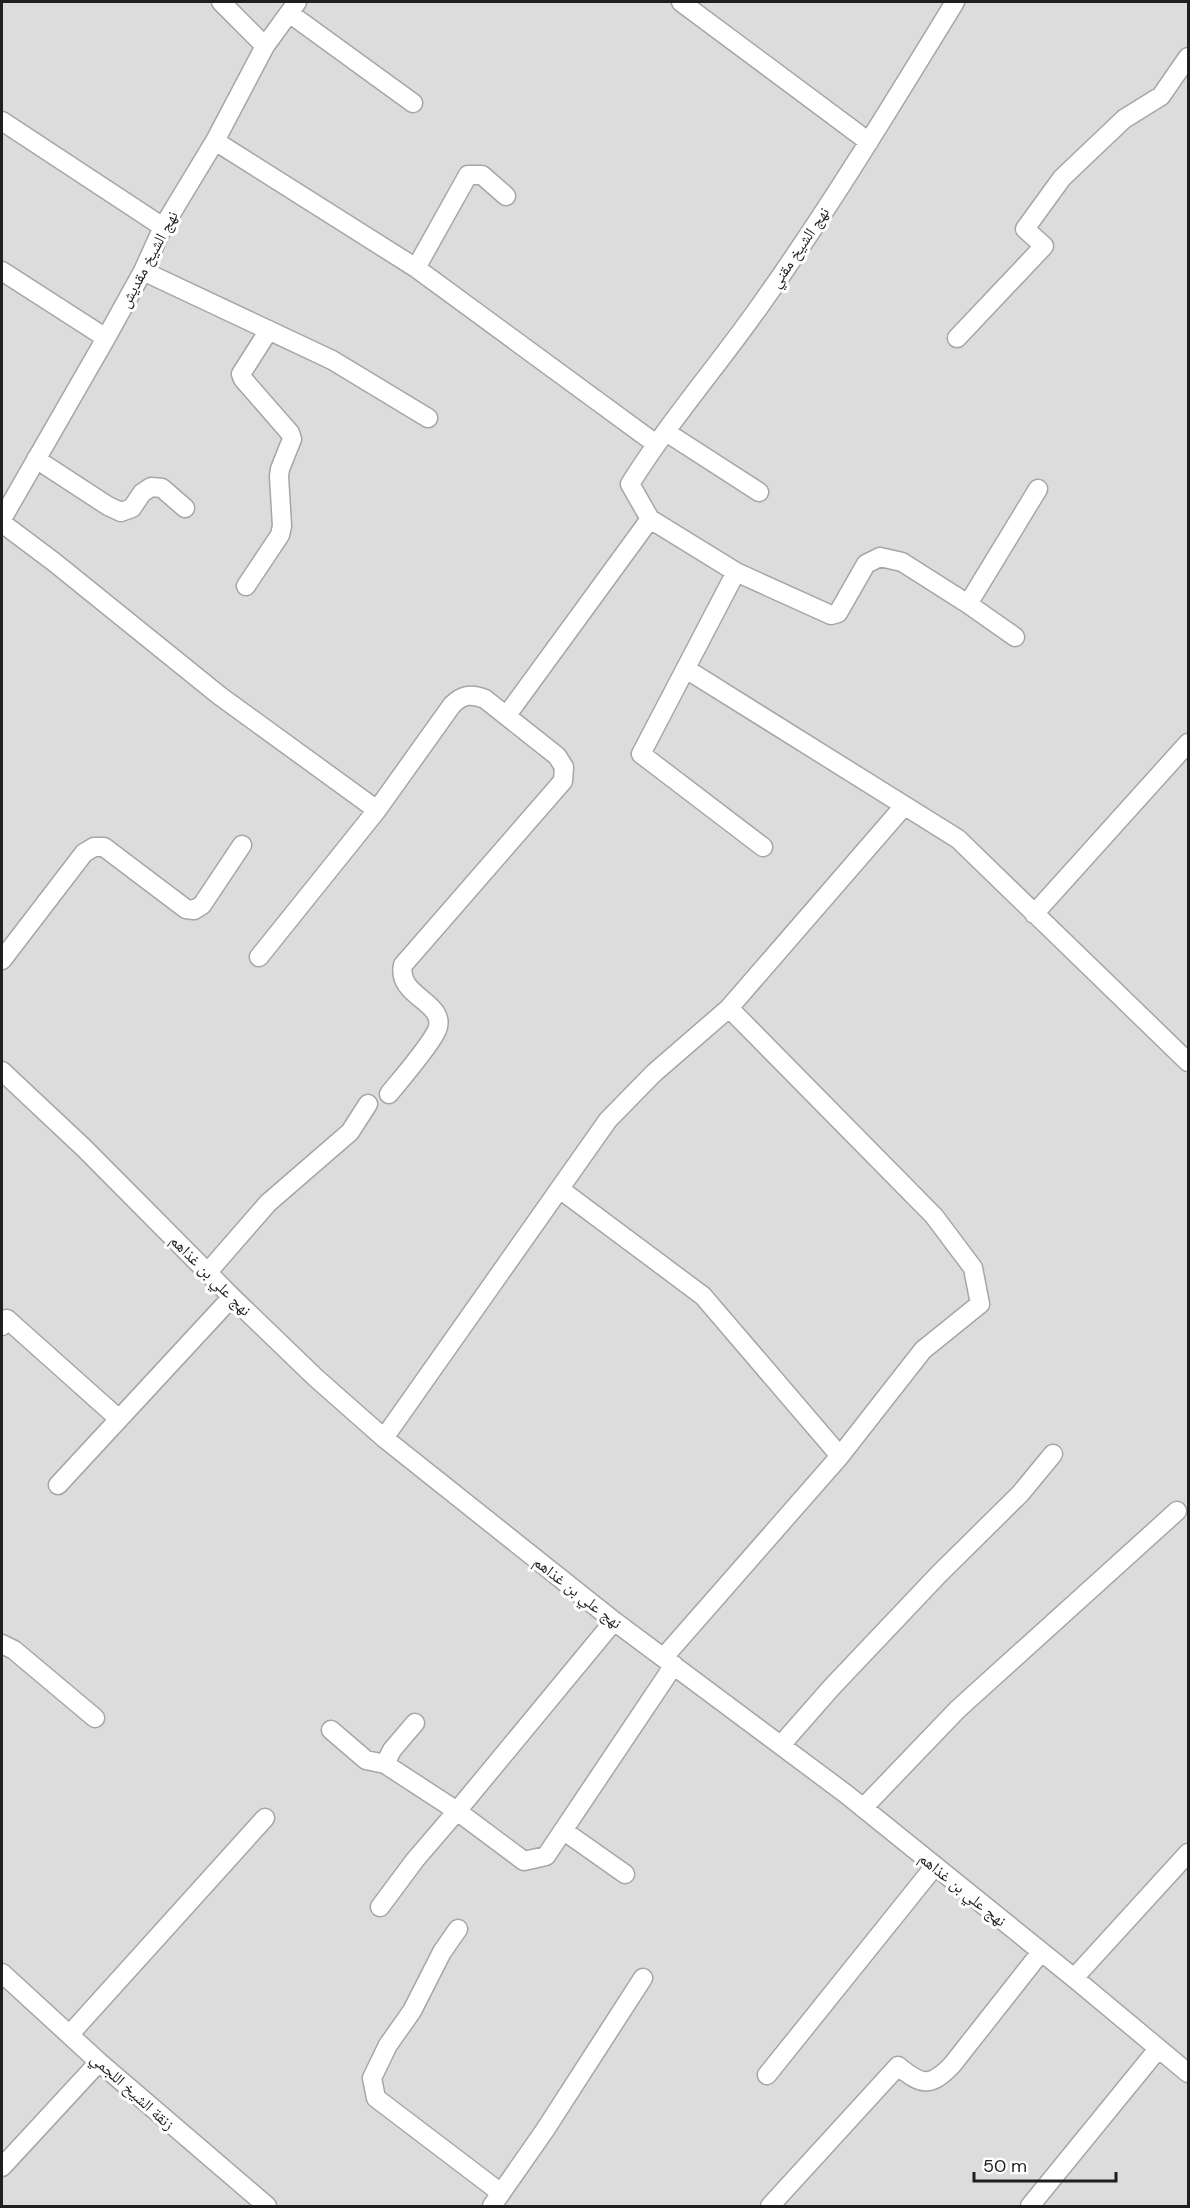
<svg xmlns="http://www.w3.org/2000/svg" width="1190" height="2208" font-family="'DM Sans','Noto Naskh Arabic',sans-serif">
<style>
.residential{fill:#dddcdc}
.lines{fill:none;stroke-linecap:round;stroke-linejoin:round}
.minor-casing{stroke:#a6a6a6;stroke-width:21}
.minor{stroke:#fff;stroke-width:18}
.labels{text-anchor:middle;stroke-width:6;stroke-linejoin:round;paint-order:stroke}
.street-label{font-size:16px;fill:#1f1f1f;stroke:#fff}
</style>
<rect width="100%" height="100%" fill="#f0ede5"/>
<path class="residential" d="M2 2H1188V2206H2Z"/>
<g class="lines">
<defs>
<path id="minor" d="M221 2 265 46
M681 2 869 142
M955 2C893 103 832 204 764 300 721 362 670 420 630 484L650 519 736 572 831 615 838 613 866 564 880 557 902 562 968 604 1038 489
M289 13 413 103
M2 121 163 227
M215 141 416 268 656 444
M416 268 468 175H482L506 196
M2 271 106 338
M143 271 332 360 428 418
M957 338 1044 246 1025 229 1062 178 1124 119 1161 96 1188 57
M666 432 759 492
M36 459 108 506 121 512 132 508 142 493 151 487 162 488 185 508
M2 519 106 338 143 271 163 227 215 141 265 46 297 2
M2 523 54 562 220 696 377 810
M736 572 641 754 763 847
M246 586 280 535 282 526 279 476 280 469 292 439 290 433 243 379 241 374 269 330
M968 604 1015 637
M686 669 958 839 1188 1062
M507 715 650 519
M1034 914 1188 743
M259 957 377 810 452 705C462 695 471 693 485 699L557 756 564 767 563 781 403 965C396 997 448 1002 437 1030 430 1046 401 1079 389 1094
M2 960 84 853 94 847H104L186 909 194 910 202 905 242 845
M729 1008 934 1216 973 1268 980 1304 923 1350 840 1456
M2 1071 84 1148 232 1297 316 1378 384 1438 614 1621 846 1794 1074 1978 1188 2073
M561 1190 703 1296 840 1456 664 1657
M208 1272 268 1203 350 1132 368 1104
M2 1326 7 1319 119 1419
M384 1438 608 1120 654 1073 729 1008 904 806
M58 1485 232 1297
M2 1644 14 1650 95 1718
M331 1730 366 1760 385 1764 457 1811 614 1621
M781 1745 831 1688 939 1574 1020 1494 1053 1454
M385 1764 392 1750 415 1723
M863 1808 958 1709 1177 1511
M564 1831 625 1874
M380 1907 415 1860 457 1811 524 1861 546 1856 674 1665
M458 1929 442 1952 412 2011 388 2045 372 2078 376 2098 501 2193
M2 1973 99 2062 267 2206
M1074 1978 1188 1853
M70 2034 265 1818
M767 2075 934 1867
M2 2167 99 2062
M492 2206 545 2130 643 1978
M770 2206 898 2066C921 2085 930 2088 952 2065L1041 1952
M1030 2206 1158 2049"/>
</defs>
<use href="#minor" class="minor-casing"/>
<use href="#minor" class="minor"/>
</g>
<g class="labels">
<g class="street-label">
<text transform="translate(799 247) rotate(-56)" y="6">نهج الشيخ مقني</text>
<text transform="translate(148 259) rotate(-62)" y="6">نهج الشيخ مقديش</text>
<text transform="translate(211 1275) rotate(45)" y="6">نهج علي بن غذاهم</text>
<text transform="translate(578 1592) rotate(38)" y="6">نهج علي بن غذاهم</text>
<text transform="translate(963 1889) rotate(39)" y="6">نهج علي بن غذاهم</text>
<text transform="translate(133 2091) rotate(42)" y="6">زنقة الشيخ اللجمي</text>
</g>
</g>
<rect width="1190" height="2208" fill="none" stroke="#1f1f1f" stroke-width="6"/>
<path d="M974 2172v9h142v-9" fill="none" stroke="#1f1f1f" stroke-width="3"/>
<text x="983" y="2172" font-size="18" fill="#1f1f1f" stroke="#ffffff" stroke-width="4.5" paint-order="stroke">50 m</text>
</svg>
